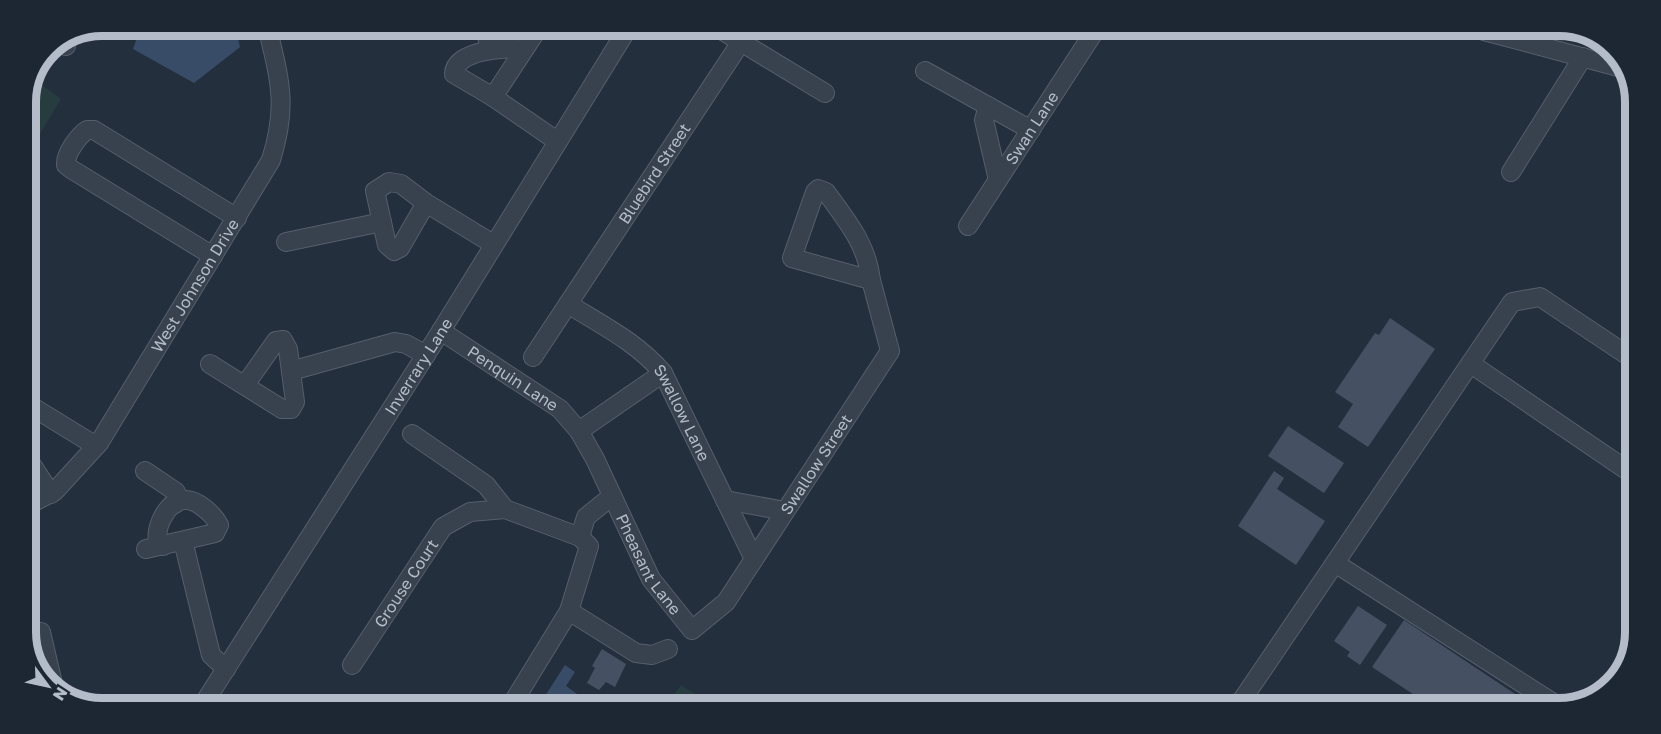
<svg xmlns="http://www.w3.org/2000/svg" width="1661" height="734" font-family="'Golos Text',sans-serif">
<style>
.green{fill:#263c3f}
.water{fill:#394c67}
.building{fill:#455162}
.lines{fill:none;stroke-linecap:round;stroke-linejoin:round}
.minor-casing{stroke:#565f6c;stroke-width:20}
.minor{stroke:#38414e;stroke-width:18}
.labels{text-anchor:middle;stroke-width:5;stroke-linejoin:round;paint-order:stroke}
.street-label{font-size:16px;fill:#b4bcc9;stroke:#1d2633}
.rim{fill:none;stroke:#b4bcc9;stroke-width:8}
</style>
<rect width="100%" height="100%" fill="#242f3e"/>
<path class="green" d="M34 79 61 99 26 157V98Z
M681 685 711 705H673L669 702Z"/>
<path class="water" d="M141 26H235L240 47 194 83 133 49Z
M565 665 575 672 566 686 592 705 558 704 545 696Z"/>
<path class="building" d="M1390 318 1435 349 1368 447 1338 427 1353 404 1335 392 1375 333 1379 335Z
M1288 426 1344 463 1324 493 1268 456Z
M1274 471 1284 478 1277 489 1325 521 1296 565 1238 526Z
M1358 606 1387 625 1360 665 1347 656 1350 652 1334 641Z
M1404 620 1536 708H1434L1372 667Z
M602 649 626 664 615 687 606 682 599 690 587 683 595 668 592 666Z"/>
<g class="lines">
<defs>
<g id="minor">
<path d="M485 27 490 50"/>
<path d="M539 27 493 97 557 141"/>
<path d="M718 28 825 93"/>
<path d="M1484 31 1626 69"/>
<path d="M61 42 66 46"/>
<path d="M925 71 1031 130"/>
<path d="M493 97 454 74C454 51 505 46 522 50"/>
<path d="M988 106 984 120 998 180"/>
<path d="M1511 172 1583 57"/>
<path d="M818 189 826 192C846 220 867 244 871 280L792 258 815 192Z"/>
<path d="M426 203 400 248 394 251 387 245 375 191 389 182 401 184 426 203 493 244"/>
<path id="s1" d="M968 226 1096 29"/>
<path d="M286 242 382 222"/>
<path d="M213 256 71 169 66 165C65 154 78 136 87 130H94L237 218"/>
<path id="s2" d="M568 304C602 325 638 343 663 373L754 559"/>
<path id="s3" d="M441 331 560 409 579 431 595 459 651 579 692 630 726 602 890 351 871 280"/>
<path id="s4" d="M533 357 741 42"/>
<path d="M210 364 282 409H291L295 402 288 349 283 340 276 341 245 385"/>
<path d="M1471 364 1631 473"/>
<path d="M291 371 395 342 406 344 426 355"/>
<path d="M26 403 96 446"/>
<path d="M579 431 663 373"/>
<path d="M412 434 486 485 505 509"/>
<path d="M26 456 51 494"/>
<path d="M145 471 176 492 178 499 175 504"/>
<path d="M725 500 785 511"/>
<path id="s5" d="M26 506 55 491 99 443 271 160C288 105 280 81 267 26"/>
<path d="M580 537 586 517 612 496"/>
<path d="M183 541 211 655 226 669"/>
<path d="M146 549 215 533 219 525C214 515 197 499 185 500 168 500 155 526 158 540L163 546"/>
<path d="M1335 563 1561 708"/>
<path d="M569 611 636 653 652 655 668 649"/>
<path d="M41 632 54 688"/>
<path id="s6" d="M352 665 443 527 470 512 505 509 580 537 589 546 569 611 512 704"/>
<path id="s7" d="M204 703 441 331 628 28"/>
<path d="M1233 707 1242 700 1512 302 1540 297 1633 359"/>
</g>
</defs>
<use href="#minor" class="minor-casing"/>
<use href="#minor" class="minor"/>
</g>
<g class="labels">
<g class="street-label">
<text dy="6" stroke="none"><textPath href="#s1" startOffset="117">Swan Lane</textPath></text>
<text dy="6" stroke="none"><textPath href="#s4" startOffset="220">Bluebird Street</textPath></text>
<text dy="6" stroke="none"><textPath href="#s5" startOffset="282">West Johnson Drive</textPath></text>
<text dy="6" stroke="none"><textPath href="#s7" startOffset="399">Inverrary Lane</textPath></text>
<text dy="6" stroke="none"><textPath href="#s3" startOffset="86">Penquin Lane</textPath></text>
<text dy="6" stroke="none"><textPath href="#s2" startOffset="162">Swallow Lane</textPath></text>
<text dy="6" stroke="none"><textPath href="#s3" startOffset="610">Swallow Street</textPath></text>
<text dy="6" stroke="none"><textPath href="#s3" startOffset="322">Pheasant Lane</textPath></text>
<text dy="6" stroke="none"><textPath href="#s6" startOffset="98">Grouse Court</textPath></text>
</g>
</g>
<path d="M0 0H1661V734H0ZM102 36H1559A66 66 0 0 1 1625 102V632A66 66 0 0 1 1559 698H102A66 66 0 0 1 36 632V102A66 66 0 0 1 102 36Z" fill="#1d2633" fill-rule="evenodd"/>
<path class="rim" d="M102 36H1559A66 66 0 0 1 1625 102V632A66 66 0 0 1 1559 698H102A66 66 0 0 1 36 632V102A66 66 0 0 1 102 36Z"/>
<g transform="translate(48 686) rotate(123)" stroke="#1d2633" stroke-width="4.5" paint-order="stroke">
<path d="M0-4.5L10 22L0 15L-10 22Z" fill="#b4bcc9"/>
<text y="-9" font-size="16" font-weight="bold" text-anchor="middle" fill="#b4bcc9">N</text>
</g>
</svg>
